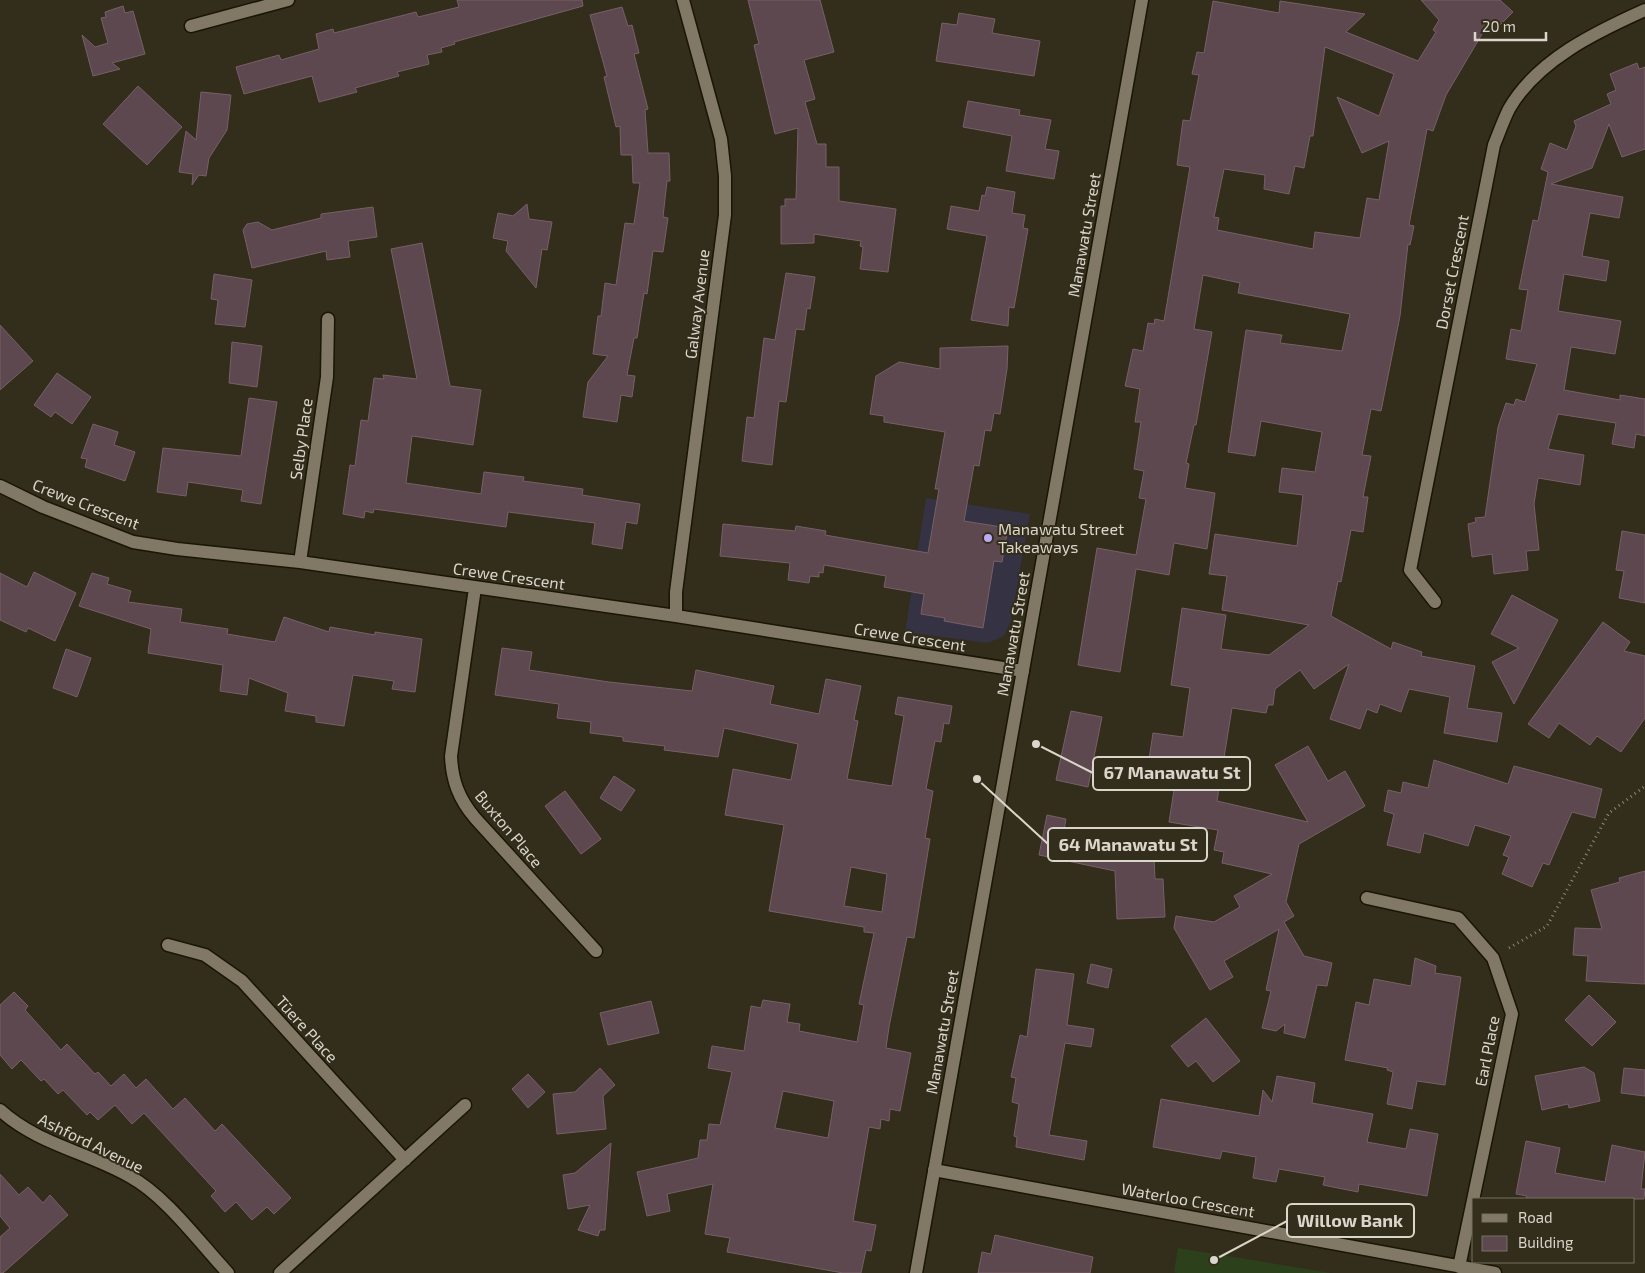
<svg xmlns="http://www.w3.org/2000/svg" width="1645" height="1273" font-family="'Exo 2',sans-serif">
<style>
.commercial{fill:#353243}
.green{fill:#2c401b}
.building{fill:#5e484f;stroke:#766067;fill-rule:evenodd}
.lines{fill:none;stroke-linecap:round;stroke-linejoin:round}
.minor-casing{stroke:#1b1505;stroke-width:15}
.tertiary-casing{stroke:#1b1505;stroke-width:15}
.path{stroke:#8c8779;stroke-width:3;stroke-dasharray:1 4;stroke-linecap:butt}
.minor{stroke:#817966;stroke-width:12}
.tertiary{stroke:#817966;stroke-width:12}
.poi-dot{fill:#bcaaf5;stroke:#332d1b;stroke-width:2}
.labels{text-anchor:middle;stroke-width:4;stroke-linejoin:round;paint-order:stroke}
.street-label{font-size:16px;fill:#dad6cc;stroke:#332d1b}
.poi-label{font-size:16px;fill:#dad6cc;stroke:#332d1b;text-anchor:start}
.leader{fill:none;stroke:#dad6cc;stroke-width:2}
.callout-dot{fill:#dad6cc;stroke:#332d1b;stroke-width:2}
.callout{fill:#332d1b;stroke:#dad6cc;stroke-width:2}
.callout-label{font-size:18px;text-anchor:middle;font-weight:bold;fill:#dad6cc}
</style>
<rect width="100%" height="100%" fill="#332d1b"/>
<path class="commercial" d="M926 498 1030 514 1011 621 1004 636 988 643 905 632Z"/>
<path class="green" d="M1178 1248 1331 1273H1177L1174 1272Z"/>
<path class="building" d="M457 0H582L583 6 454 42 455 44 441 48 442 52 427 55 429 64 397 72 399 76 355 88 357 92 319 102 312 76 244 94 236 67 279 55 281 60 319 49 316 34 333 29 334 33 416 12 418 17 459 7Z
M748 0H820L834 52 804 60 815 99 805 102 817 144H826V167H839V201L896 209 888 272 860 269 863 247 860 246 861 241 814 234V243L781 244V206H785V199H796L798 128 775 134 754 45 759 44Z
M1421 0H1500L1513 12 1491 34 1485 29 1446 95 1433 131 1427 129 1409 225 1414 226 1410 245 1408 244 1400 316 1381 411 1371 409 1362 455 1371 456 1363 497H1368L1363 532 1351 530 1341 582 1338 581 1331 616 1391 649 1393 642 1422 652 1421 656 1475 666 1467 708 1502 713 1497 742 1444 733 1450 697 1409 689 1401 712 1380 704 1377 713 1367 709 1360 729 1330 719 1349 664 1314 689 1300 670 1275 689 1273 705H1268L1266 713 1232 708 1217 801 1308 822 1275 765 1308 746 1328 781 1345 771 1365 806 1299 844 1286 902 1294 916 1284 922 1304 956 1332 963 1327 986 1317 985 1305 1038 1284 1033 1285 1024 1276 1031 1262 1028 1271 991 1266 990 1279 929 1224 961 1233 977 1210 990 1174 928 1176 916 1214 922 1240 907 1234 896 1272 874 1222 863 1224 852 1214 850 1218 830 1169 822 1174 790 1145 786 1153 733 1183 737 1190 688 1171 685 1182 608 1226 615 1221 649 1269 655 1309 625 1222 610 1227 576 1209 574 1215 534 1297 546 1303 495 1279 492 1282 468 1315 472 1322 432 1261 421 1255 456 1228 452 1246 330 1282 335 1280 343 1342 351 1350 314 1238 293 1240 283 1203 275 1194 329 1212 332 1196 425H1194L1186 463 1189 464 1185 488 1215 493 1207 549 1174 543 1169 575 1136 569 1120 672 1078 665 1097 548 1136 555 1146 499 1139 498 1144 471 1134 469 1141 422H1135L1140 389 1125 386 1133 349 1143 351 1148 323 1154 324 1155 319 1164 321 1190 167 1177 165 1183 120 1190 121 1199 75 1192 74 1197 52 1204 53 1213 1 1279 13 1280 1 1365 14 1346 32 1418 61 1436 32 1433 30 1439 20ZM1325 47 1394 74 1379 116 1337 97 1362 153 1389 141 1379 200 1367 198 1360 238 1315 232 1313 249 1217 230 1219 218 1214 217 1224 169 1265 175 1264 189 1289 194 1295 166 1304 168 1310 136H1313Z
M123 6 125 13 133 11 145 54 112 63 120 69 93 76 82 35 95 47 108 43 101 18 106 17 105 12Z
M622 7 628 26 632 25 639 53 634 54 648 109 645 110 648 153H669L670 181H667L663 217 668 218 663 252 653 251 647 294 644 293 637 338H634L627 375 635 376 632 397 621 395 617 422 583 417 588 382 608 356 593 354 598 316H601L605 283 616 285 625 223 634 224 640 183H633L632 155H621L620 126 616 127 604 77 607 76 590 15Z
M959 13 995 19 992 33 1040 41 1034 76 936 61 942 23 957 25Z
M1637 63 1639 69 1645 67V149L1622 157 1609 124 1592 168 1551 184 1623 197 1619 218 1590 213 1582 256 1609 261 1606 281 1564 274 1558 311 1621 321 1615 354 1571 347 1564 390 1620 400V395L1645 399V436L1636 434 1634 448 1612 444 1616 423 1558 414 1548 449 1584 455 1580 485 1538 478 1534 504 1539 550 1526 551 1528 570 1494 574 1492 554 1472 557 1468 524 1476 522 1475 518 1485 517 1498 427 1506 403 1514 405 1516 399 1525 402 1537 364 1506 359 1511 329 1521 331 1528 290 1519 289 1533 220 1538 221 1548 172 1541 169 1550 143 1567 150 1576 126 1574 121 1611 104 1607 94 1616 90 1610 74Z
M138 86 182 127 147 165 103 124Z
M201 92 231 95 227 130 209 158 206 176 199 175 192 185 193 174 179 172 186 131 196 140Z
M968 101 1020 110 1019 115 1051 120 1045 149 1059 151 1054 179 1006 171 1012 136 963 127Z
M987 187 1015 192 1012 213 1025 215 1023 228 1028 229 1014 308 1009 307 1008 326 971 320 987 236 947 229 951 206 979 211 982 195 985 196Z
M527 204 529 219 552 222 547 250 542 249 536 288 506 251 508 241 493 238 498 213 513 216Z
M373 207 377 237 348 241 350 257 327 260 326 251 252 268 243 230 247 224 258 222 272 230 321 218V214Z
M422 243 450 386 481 390 473 445 412 436 406 483 481 494 484 472 524 477 523 481 583 489 582 495 640 504 637 524 626 522 622 549 592 544 595 523 508 512 506 527 374 509 373 513 365 511 364 518 343 514 350 465 355 466 361 420 368 421 374 378 384 379 383 375 417 379 391 249Z
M786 273 815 277 810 309 807 308 804 330 796 329 786 402 779 401 772 465 742 461 747 417 754 418 764 338 775 340Z
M214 274 252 280 245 327 215 324 218 300 211 299Z
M0 325 33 361 0 390Z
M232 342 262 346 257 387 229 383Z
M1008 346 1007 369 1000 414 994 413 991 431 985 430 979 466 974 465 964 521 1008 528 1002 562 994 561 983 628 944 621 945 618 921 614 924 594 884 587 886 576 824 565 823 573 819 572V577L810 576 809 583 788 580 790 563 720 556 723 524 795 531 796 526 826 531 825 535 928 553 939 489H935L945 432 884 422V416L870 414 876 376 899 362 940 369V348Z
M57 373 91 397 72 424 55 412 51 417 34 405Z
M249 398 277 402 261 504 241 501 243 490 188 482 186 496 157 492 163 448 241 456Z
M93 424 118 432 114 445 135 452 125 481 85 467 87 459 81 458Z
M1622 531 1645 535V603L1619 598 1624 571 1616 570Z
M34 572 76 593 55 641 28 628 26 632 0 620V573L27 587Z
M92 573 109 578 107 584 131 591 128 602 182 609 180 622 228 629 227 634 275 642 284 617 329 632 330 627 375 635V632L422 639 415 692 392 689 394 681 353 675 344 726 316 722V716L285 711 288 693 249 678 247 695 220 691 223 665 148 653 151 629 79 606Z
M1512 595 1558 620 1514 704 1492 662 1519 648 1491 634Z
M1603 622 1630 642 1624 651 1645 656V718L1621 752 1597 736 1590 745 1559 723 1549 738 1528 724Z
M502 648 532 652 529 670 609 682 692 691 696 670 774 686 770 704 819 714 826 679 861 686 854 720 858 721 847 779 892 786 904 716 895 714 898 697 952 706 949 724 944 723 941 742 935 741 926 789 933 791 925 838 930 839 914 938 907 937 889 1027 886 1048 911 1053 900 1111 890 1109 889 1121 881 1119 880 1129 869 1127 853 1221 876 1225 871 1251 866 1250 861 1273H843L727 1252 730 1238 705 1234 713 1184 667 1194 670 1211 647 1216 637 1172 698 1158 700 1140H707L709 1124 720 1125 732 1072 708 1068 712 1046 744 1051 751 1006 761 1008 763 1000 790 1004 787 1022 800 1024 799 1031 857 1042 864 1005 859 1004 874 933 864 932V927L769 911 784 825 725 815 733 769 791 780 798 744 724 728 718 757 664 750 665 746 623 741V737L590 733 591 722 557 718 559 704 495 695ZM851 867 887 874 882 912 844 906ZM783 1091 834 1101 828 1138 775 1128Z
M66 649 91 658 77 697 53 688Z
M1071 711 1102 717 1088 787 1056 780Z
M1434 760 1508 784 1514 766 1602 789 1595 818 1572 812 1549 865 1543 863 1532 887 1502 874 1509 857 1503 855 1511 836 1475 825 1468 846 1424 833 1420 853 1387 845 1394 814 1384 811 1388 790 1401 793 1403 782 1428 788Z
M614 776 635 790 621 811 600 798Z
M565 791 601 839 581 854 545 806Z
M1047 815 1066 819 1064 830 1095 836 1153 833 1155 879H1163L1165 917 1117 919 1115 871 1039 855Z
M1645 871V984L1586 981 1588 956 1573 955 1575 928 1602 929 1591 890 1620 882 1619 878Z
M1415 958 1436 966 1435 973 1461 977 1445 1085 1417 1081 1412 1109 1387 1104 1393 1072 1387 1070 1388 1068 1345 1060 1356 1002 1369 1005 1374 979 1411 986Z
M1091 964 1112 969 1108 988 1087 983Z
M1036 969 1074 974 1067 1025 1094 1029 1091 1047 1065 1043 1049 1135 1087 1141 1084 1160 1016 1147 1017 1137 1014 1136 1019 1104 1012 1102 1016 1078 1011 1077 1020 1035 1027 1037Z
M14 992 28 1006 25 1010 61 1050 67 1044 95 1074 98 1072 111 1086 124 1074 136 1088 146 1079 173 1109 185 1098 215 1131 222 1124 291 1198 274 1214 267 1207 252 1220 236 1202 225 1212 211 1196 216 1191 144 1113 132 1124 115 1105 98 1120 90 1112 87 1115 63 1090 58 1094 44 1079 41 1081 21 1060 12 1069 0 1055V1005Z
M1589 995 1616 1022 1592 1046 1565 1020Z
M651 1001 659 1033 608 1045 600 1013Z
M1206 1018 1240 1061 1213 1082 1196 1061 1188 1067 1171 1046Z
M1584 1067 1594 1073 1600 1101 1569 1108 1568 1104 1542 1110 1535 1076Z
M600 1068 615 1085 603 1096 606 1129 557 1134 553 1094 575 1092Z
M1624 1068 1645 1070V1096L1621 1093Z
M528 1074 545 1092 528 1108 512 1089Z
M1277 1076 1315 1083 1312 1103 1373 1114 1367 1142 1406 1149 1410 1129 1438 1134 1427 1196 1359 1184 1358 1192 1323 1185 1325 1177 1279 1169 1276 1182 1253 1178 1256 1157 1222 1151 1220 1159 1153 1147 1161 1099 1259 1116 1263 1090 1272 1102Z
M1526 1141 1560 1148 1555 1173 1605 1182 1612 1145 1645 1152 1641 1189H1645L1644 1199H1526L1527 1196 1516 1194Z
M611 1143 605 1230H600L598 1236 578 1230 590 1205 568 1209 563 1175 575 1173Z
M0 1174 19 1195 28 1187 43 1203 50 1195 68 1215 3 1273H0V1237L10 1228 0 1216Z
M995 1235 1093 1257 1090 1273H978L982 1252 991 1254Z"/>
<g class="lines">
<defs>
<path id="minor" d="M191 26 288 0
M0 486 43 507 133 542 177 549 300 562 676 616 1023 671
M300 562 327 377 328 319
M475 588 451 756C452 781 459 799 475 818L596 951
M1435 602 1410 570 1494 145C1499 133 1503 121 1509 109 1537 60 1596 32 1645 10
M676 616V592L725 215V176L721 139 683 0
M1367 898 1458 918 1493 958 1512 1014 1459 1267
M168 945 205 955 242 981 405 1160
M0 1110C37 1144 87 1152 129 1176 166 1196 199 1242 228 1273
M934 1170 1495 1273
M280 1273 465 1105"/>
<path id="tertiary" d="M916 1273 1142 0"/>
</defs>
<use href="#minor" class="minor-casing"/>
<use href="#tertiary" class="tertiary-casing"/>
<path class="path" d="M1509 948 1547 926 1609 813 1645 786"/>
<use href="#minor" class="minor"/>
<use href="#tertiary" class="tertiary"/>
</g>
<circle class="poi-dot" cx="988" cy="538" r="5"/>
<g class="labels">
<g class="street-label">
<text transform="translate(1084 235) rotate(-80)" y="6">Manawatu Street</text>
<text transform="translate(1452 272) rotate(-79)" y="6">Dorset Crescent</text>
<text transform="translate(697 304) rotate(-83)" y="6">Galway Avenue</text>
<text transform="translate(301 439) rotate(-82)" y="6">Selby Place</text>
<text transform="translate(86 504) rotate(21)" y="6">Crewe Crescent</text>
<text transform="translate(509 576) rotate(8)" y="6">Crewe Crescent</text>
<text transform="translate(1013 634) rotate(-80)" y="6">Manawatu Street</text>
<text transform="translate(910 637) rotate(9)" y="6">Crewe Crescent</text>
<text transform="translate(509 829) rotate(50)" y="6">Buxton Place</text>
<text transform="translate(307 1029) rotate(48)" y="6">Tūere Place</text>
<text transform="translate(942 1032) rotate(-80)" y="6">Manawatu Street</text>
<text transform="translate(1487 1051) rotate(-79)" y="6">Earl Place</text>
<text transform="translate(91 1143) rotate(26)" y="6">Ashford Avenue</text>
<text transform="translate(1188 1200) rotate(10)" y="6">Waterloo Crescent</text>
</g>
<g class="poi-label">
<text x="998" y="535">Manawatu Street<tspan x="998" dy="18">Takeaways</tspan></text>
</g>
</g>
<path class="leader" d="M1036 744L1093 773M977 779L1048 844M1214 1260L1287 1221"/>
<g class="callout-dot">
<circle cx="1036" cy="744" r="5"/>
<circle cx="977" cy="779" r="5"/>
<circle cx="1214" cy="1260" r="5"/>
</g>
<g class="callout">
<rect x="1093" y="757" width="157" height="33" rx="5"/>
<rect x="1048" y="828" width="159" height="33" rx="5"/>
<rect x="1287" y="1204" width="127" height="33" rx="5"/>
</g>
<g class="callout-label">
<text x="1172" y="779">67 Manawatu St</text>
<text x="1128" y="851">64 Manawatu St</text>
<text x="1350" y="1227">Willow Bank</text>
</g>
<rect x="1472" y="1198" width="162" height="65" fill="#332d1b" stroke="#767162"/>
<rect x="1482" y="1214" width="25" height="8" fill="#817966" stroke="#767162"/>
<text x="1518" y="1223" font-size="15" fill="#dad6cc">Road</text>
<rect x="1482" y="1236" width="25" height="15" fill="#5e484f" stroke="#767162"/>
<text x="1518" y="1248" font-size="15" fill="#dad6cc">Building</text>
<path d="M1475 32v8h71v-8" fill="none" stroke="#dad6cc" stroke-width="2.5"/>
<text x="1482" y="32" font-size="15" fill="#dad6cc" stroke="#332d1b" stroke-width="4" paint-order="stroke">20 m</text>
</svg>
